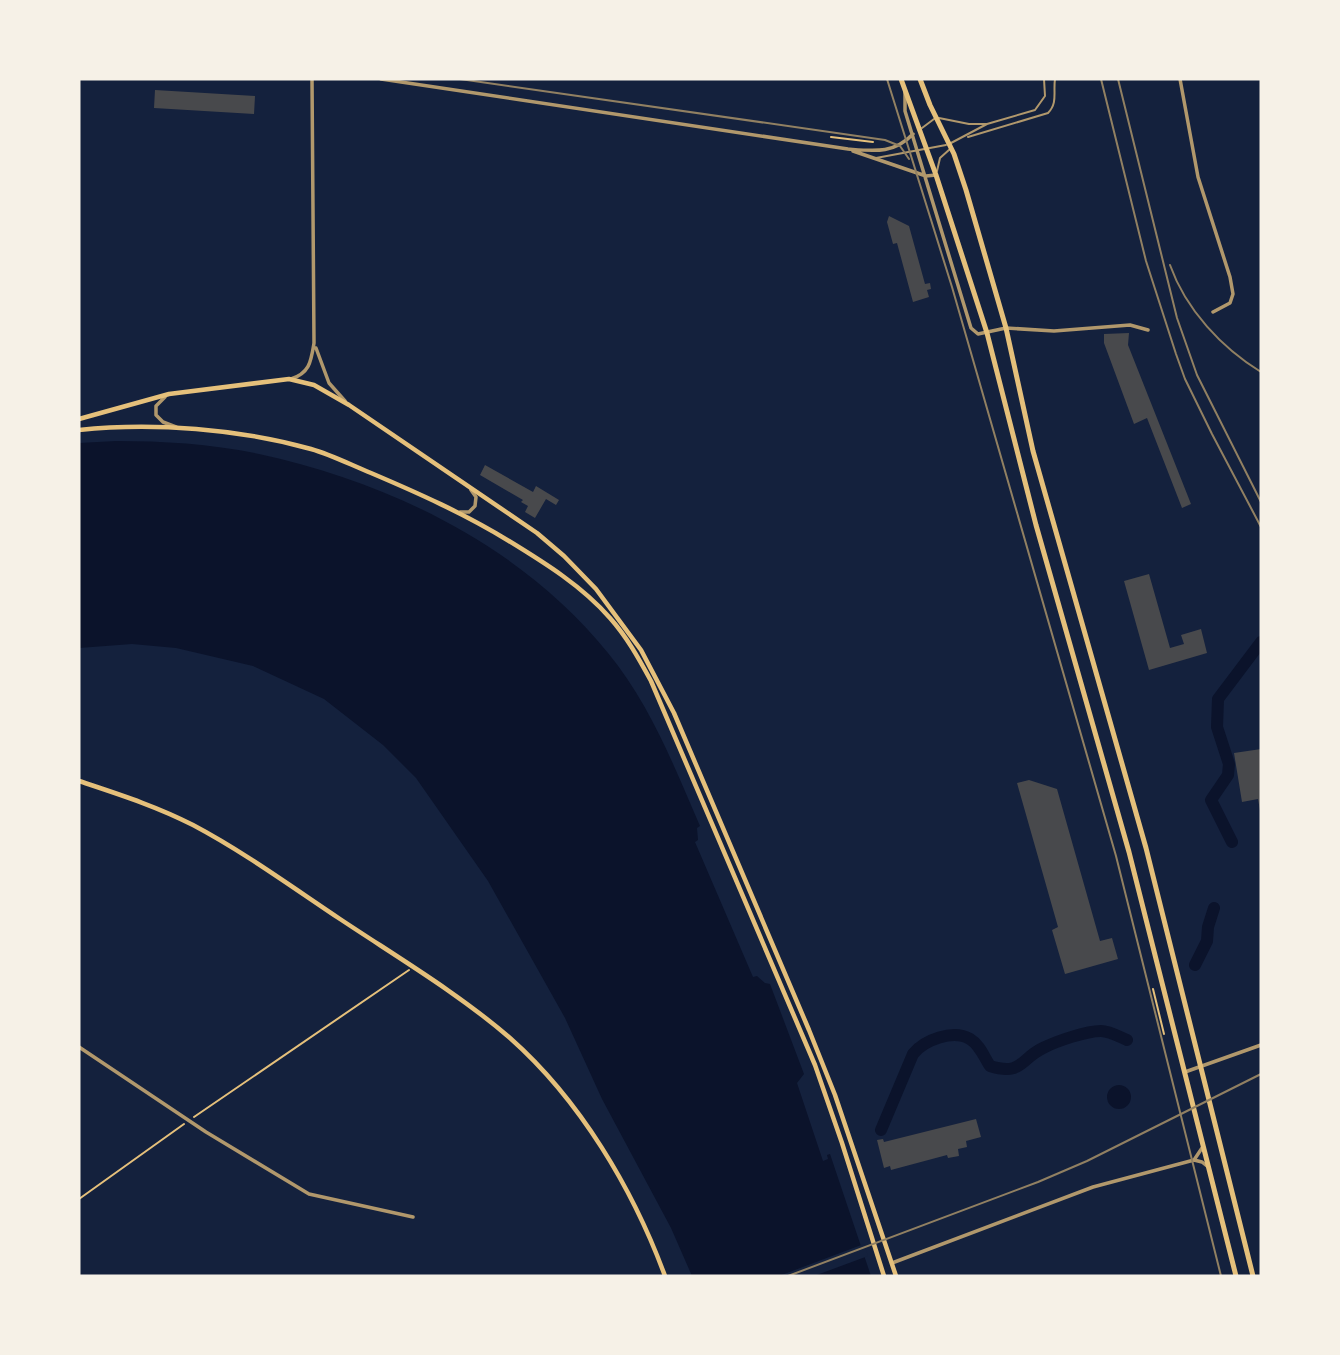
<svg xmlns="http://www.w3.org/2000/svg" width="1340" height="1355" font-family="Roboto,sans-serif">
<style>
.water{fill:#0b132b}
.pier{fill:#14213d}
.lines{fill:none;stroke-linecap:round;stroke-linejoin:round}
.river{stroke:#0b132b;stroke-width:12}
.building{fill:#48494c}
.path{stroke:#e5c07b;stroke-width:2}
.service{stroke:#b1986c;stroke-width:2}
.minor{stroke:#b1986c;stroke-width:3.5}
.tertiary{stroke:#b1986c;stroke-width:3.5}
.secondary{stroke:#e5c07b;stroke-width:4.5}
.primary{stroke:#e5c07b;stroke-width:5}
.tram{stroke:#918062;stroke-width:2}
.rail{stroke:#918062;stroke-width:2}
</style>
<rect width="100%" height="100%" fill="#14213d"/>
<path class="water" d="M116 441C164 441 212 444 259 454 390 482 523 547 608 653 650 704 674 766 700 826L697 828 698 840 695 842 753 977 757 976 765 983 770 984 804 1074 797 1083 823 1161 828 1159 827 1155 830 1154 871 1276H692L671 1228 602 1099 565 1018 488 881 416 778 383 745 324 699 253 666 176 648 132 644 79 648V443Z
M1107 1097a12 12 0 1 1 24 0a12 12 0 1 1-24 0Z"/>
<path class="pier" d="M864 1244 868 1256 814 1276H779Z"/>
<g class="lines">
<path class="river" d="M1232 842 1211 800 1228 775 1229 764 1217 727 1218 699 1261 642
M1195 965 1207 941 1208 927 1214 908
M881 1130 913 1054C924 1040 953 1029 970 1039 980 1045 984 1057 990 1066 1022 1076 1020 1059 1043 1048 1057 1041 1086 1031 1101 1031 1109 1031 1120 1037 1127 1040"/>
</g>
<path class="building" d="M155 90 255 96 254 114 154 108Z
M889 216 909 226 925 284 930 283 931 289 927 290 929 297 913 302 897 243 893 244 887 222Z
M1129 333 1128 345 1191 504 1182 508 1147 418 1134 424 1104 343V334Z
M485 465 533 492 536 486 559 500 556 505 546 499 535 518 525 512 528 506 521 502 523 500 480 475Z
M1149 574 1170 648 1184 644 1181 635 1201 629 1207 653 1149 670 1124 581Z
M1261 749V809L1260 810 1258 799 1242 802 1234 753Z
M1029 780 1057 789 1100 941 1112 938 1118 959 1065 974 1052 930 1058 927 1017 783Z
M976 1119 981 1137 966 1141 967 1147 958 1149 959 1156 948 1158 947 1155 891 1170 890 1166 884 1168 877 1140 883 1139 884 1142Z"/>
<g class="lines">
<path class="path" d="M831 137 873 142
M1153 989 1164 1034
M194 1117 409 970
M79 1199 184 1124"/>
<path class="service" d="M939 118 969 124H986
M922 128 934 119
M968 137 1048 113C1058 103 1053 92 1055 79
M951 143 987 124 1035 110 1045 96 1044 79
M876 158 946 145
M937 171 940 158 950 149"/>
<path class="minor" d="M1180 79 1198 177 1230 277 1233 294 1230 303 1213 312
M1006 328 1054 331 1130 325 1148 330
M79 1047 206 1132 309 1194 413 1217
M1194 1160 1202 1162 1207 1166
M892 1263 1093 1187 1194 1160 1202 1148"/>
<path class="tertiary" d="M381 79 848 149C874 151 894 154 913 134
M905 92V111L971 328 978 334 1006 328
M853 151 926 176 936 175
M316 348 329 383 345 401
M291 379C310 373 311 361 314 343L312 79
M165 397 156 406V415L163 422 176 427
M460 512H469L475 506 476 497 471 490
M1185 1072 1261 1045"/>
<path class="secondary" d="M79 419 169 394 289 379 314 385 349 405 537 533 564 556 596 589 641 650 674 713 809 1030 835 1095 896 1276
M79 430C153 422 240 429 311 449 332 455 351 465 371 473 418 493 465 514 509 541 545 563 582 586 610 618 627 637 639 659 651 681L815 1065 842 1143 884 1276
M79 781C118 794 156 806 193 825 244 852 292 887 340 919 397 957 458 993 510 1038 580 1100 633 1189 665 1276"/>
<path class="primary" d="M901 79 936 175 987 333 1036 525 1129 852 1236 1276
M920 79 930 105 954 154 966 190 1006 328 1033 451 1146 848 1253 1276"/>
<path class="tram" d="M460 79 885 140 900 146 909 159
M887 79 952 287 1116 856 1221 1276"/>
<path class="rail" d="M1101 79 1146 261 1176 354 1185 379 1212 434 1261 527
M1118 79 1177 318 1197 375 1261 502
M1170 265C1186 310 1222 348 1261 372
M788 1276 1038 1182 1087 1161 1261 1074"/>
</g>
<rect width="1340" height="1355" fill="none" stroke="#f6f1e7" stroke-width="161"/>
</svg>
